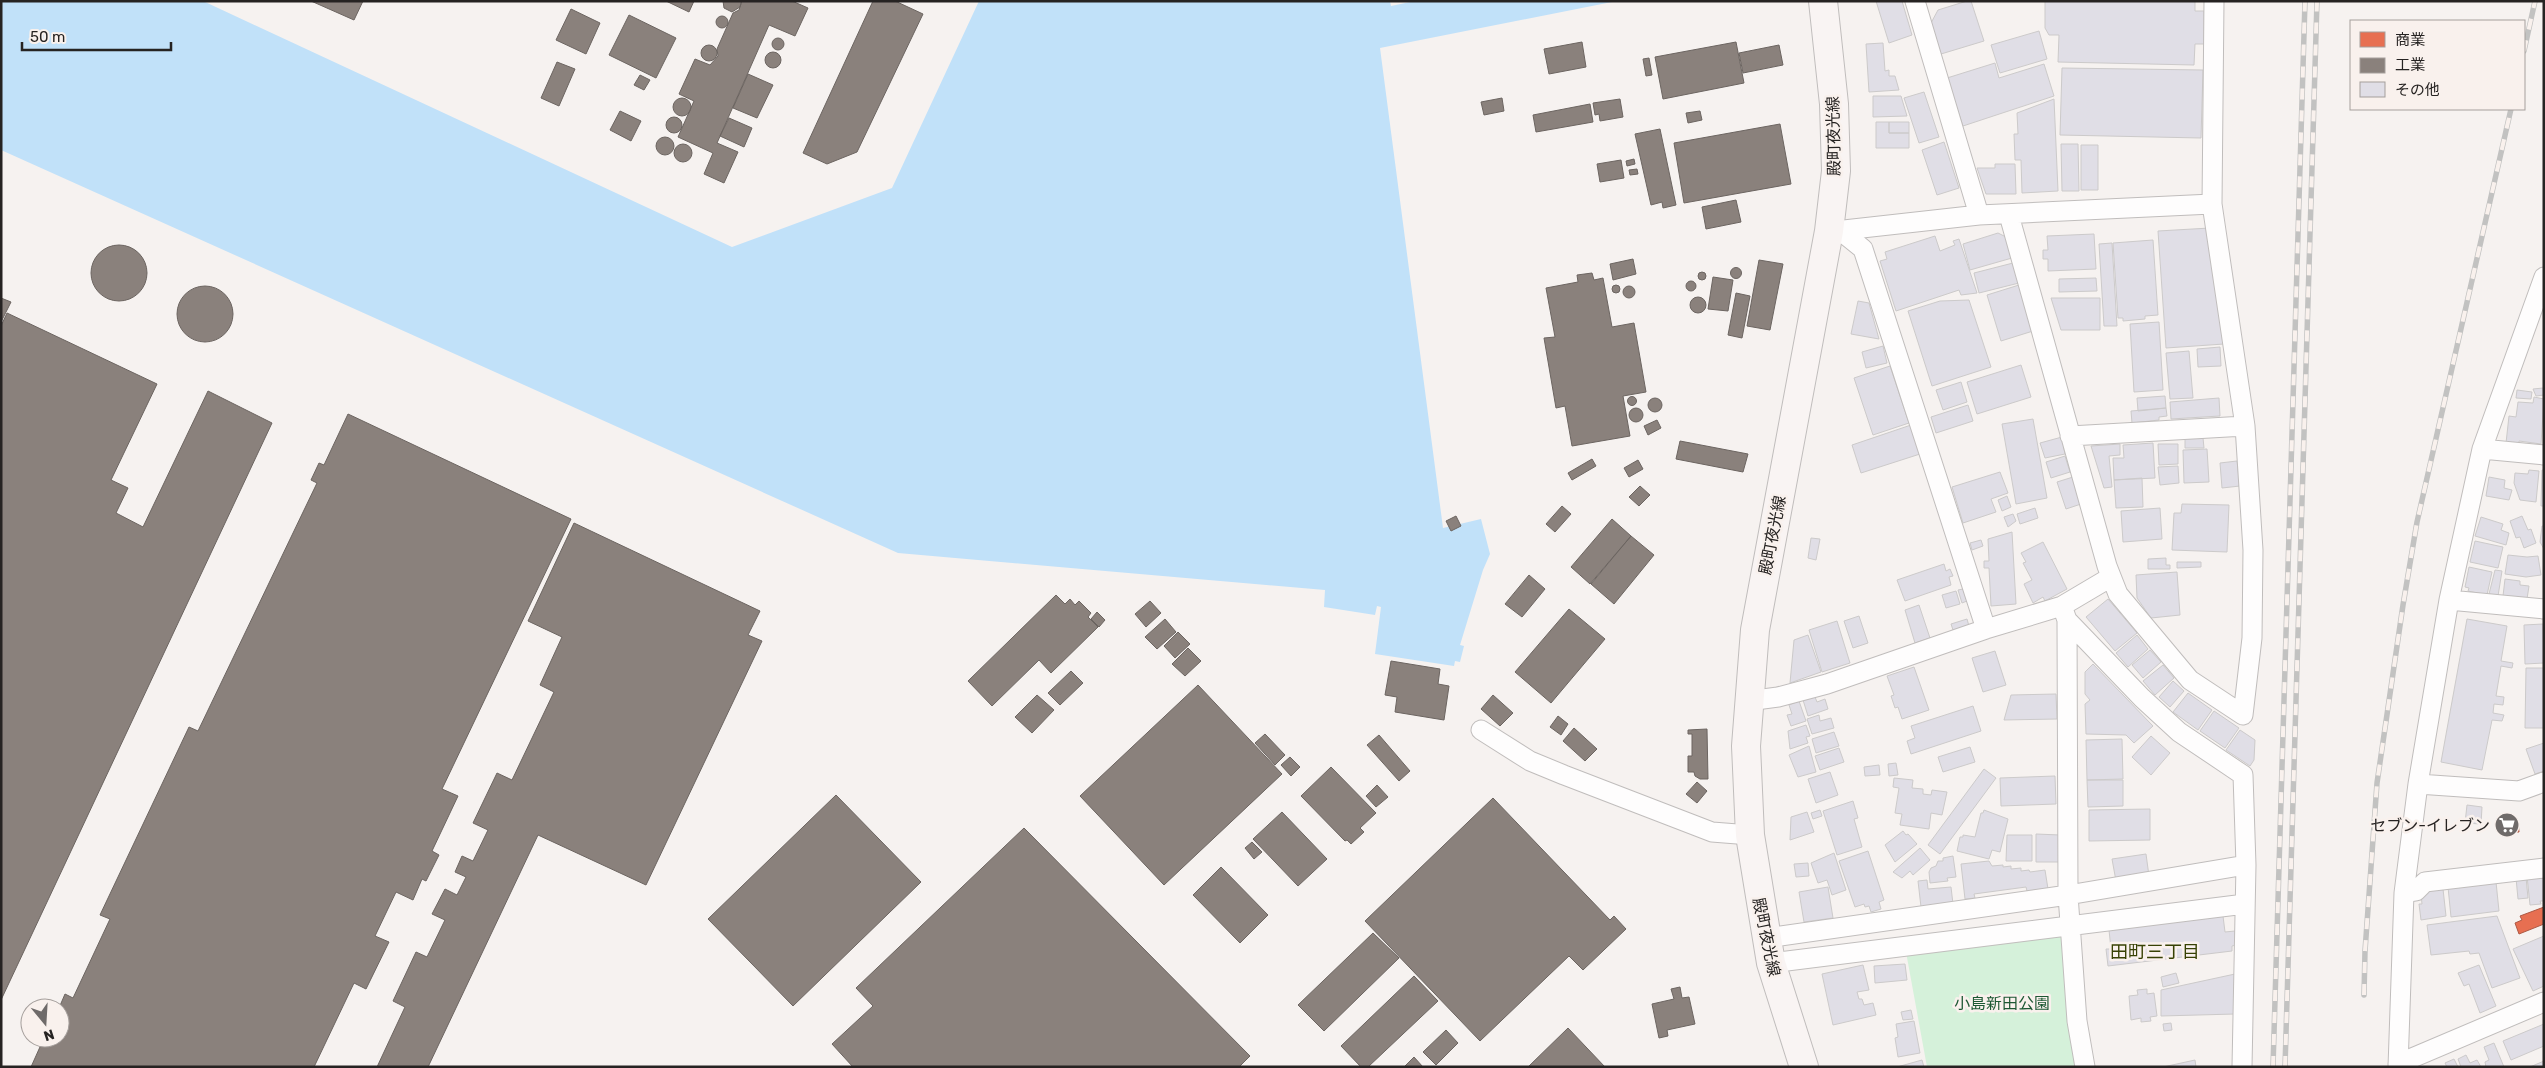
<svg xmlns="http://www.w3.org/2000/svg" width="2545" height="1068" font-family="Rubik,'Noto Sans JP',sans-serif">
<style>
.green{fill:#d5f1da}
.water{fill:#c1e1f9}
.shops{fill:#e76f51;stroke:#ad5843}
.industry{fill:#8a817c;stroke:#6c6561}
.building{fill:#e0dee6;stroke:#cccaca}
.lines{fill:none;stroke-linecap:round;stroke-linejoin:round}
.street-casing{stroke:#c0bdbc;stroke-width:21}
.secondary-casing{stroke:#c0bdbc;stroke-width:30}
.street{stroke:#fefdfd;stroke-width:19}
.secondary{stroke:#f9f4f3;stroke-width:28}
.rail-casing{stroke:#c2c2c1;stroke-width:5.5}
.rail{stroke:#f9f1ed;stroke-width:4;stroke-dasharray:11;stroke-linecap:butt}
.labels{text-anchor:middle;stroke-width:5;stroke-linejoin:round;paint-order:stroke}
.street-label{font-size:16px;fill:#262322;stroke:#f9f1ed}
.poi-label{font-size:16px;fill:#262322;stroke:#f9f1ed;text-anchor:end}
.park-label{font-size:16px;fill:#1d5833;stroke:#f9f1ed}
.neighbourhood-label{font-size:18px;fill:#374104;stroke:#f9f1ed}
</style>
<rect width="100%" height="100%" fill="#f6f2f0"/>
<path class="green" d="M2063 931 2067 1015 2079 1067H1927L1906 952Z"/>
<path class="water" d="M1 1H203L732 247 892 188 979 1H1390L1391 6 1415 1H1617L1380 48 1443 528 1481 519 1490 554 1483 570 1460 645 1464 646 1460 662 1455 661 1454 666 1375 654 1381 607 1377 606 1375 615 1324 607 1325 590 898 553 1 150Z"/>
<path class="shops" d="M2518 821 2519 832H2500L2499 822Z
M2544 907V924L2519 934 2515 923 2522 920 2520 916Z"/>
<path class="industry" d="M311 1H363L354 20Z
M666 1H694L689 12Z
M723 1H741V3L740 7 732 12 724 8Z
M742 1H792L808 8 795 36 769 25 717 143 738 152 724 183 704 174 713 153 678 137 694 101 679 94 695 59 710 65 718 56 717 49 733 13 739 10Z
M873 1H895L923 14 857 152 827 164 803 153Z
M571 9 600 23 586 54 556 40Z
M629 15 676 38 656 78 609 55Z
M716 22a6 6 0 1 1 12 0a6 6 0 1 1-12 0Z
M772 44a6 6 0 1 1 12 0a6 6 0 1 1-12 0Z
M1582 42 1586 67 1549 74 1544 49Z
M1736 42 1744 83 1663 99 1655 57Z
M701 53a8 8 0 1 1 16 0a8 8 0 1 1-16 0Z
M1779 45 1783 65 1743 73 1739 53Z
M765 60a8 8 0 1 1 16 0a8 8 0 1 1-16 0Z
M1649 58 1652 75 1646 76 1643 59Z
M557 62 575 69 559 106 541 98Z
M748 74 773 85 757 118 733 108Z
M640 75 650 80 644 90 634 85Z
M1502 98 1504 111 1484 115 1481 102Z
M673 107a9 9 0 1 1 18 0a9 9 0 1 1-18 0Z
M1620 99 1623 117 1600 121 1599 114 1595 115 1593 103Z
M1590 104 1593 122 1536 132 1533 115Z
M620 111 641 121 631 141 610 130Z
M1700 111 1702 120 1688 123 1686 113Z
M666 125a8 8 0 1 1 16 0a8 8 0 1 1-16 0Z
M729 118 752 128 744 147 720 136Z
M1780 124 1791 184 1684 203 1674 143Z
M1660 129 1676 205 1663 208 1662 202 1651 205 1635 134Z
M656 146a9 9 0 1 1 18 0a9 9 0 1 1-18 0Z
M674 153a9 9 0 1 1 18 0a9 9 0 1 1-18 0Z
M1634 159 1635 164 1627 166 1626 161Z
M1621 160 1624 178 1600 182 1597 164Z
M1637 169 1638 174 1630 175 1629 170Z
M1736 200 1741 222 1706 229 1702 207Z
M91 273a28 28 0 1 1 56 0a28 28 0 1 1-56 0Z
M1633 259 1636 274 1613 280 1610 264Z
M1759 260 1783 264 1770 330 1747 326Z
M1730.5 273a5.5 5.5 0 1 1 11 0a5.5 5.5 0 1 1-11 0Z
M1698 276a4 4 0 1 1 8 0a4 4 0 1 1-8 0Z
M1592 273 1594 280 1603 278 1612 327 1634 323 1646 392 1623 396 1630 436 1572 446 1565 406 1556 408 1544 338 1555 337 1546 288 1578 282 1577 275Z
M1713 277 1733 280 1728 311 1708 309Z
M1686 286a5 5 0 1 1 10 0a5 5 0 1 1-10 0Z
M1612 289a4 4 0 1 1 8 0a4 4 0 1 1-8 0Z
M1623 292a6 6 0 1 1 12 0a6 6 0 1 1-12 0Z
M177 314a28 28 0 1 1 56 0a28 28 0 1 1-56 0Z
M1736 293 1750 296 1742 338 1728 335Z
M1690 305a8 8 0 1 1 16 0a8 8 0 1 1-16 0Z
M1 298 11 302 1 322Z
M7 313 157 384 111 480 128 488 116 513 143 527 208 391 272 423 1 1000V326Z
M1627.5 401a4.5 4.5 0 1 1 9 0a4.5 4.5 0 1 1-9 0Z
M1648 405a7 7 0 1 1 14 0a7 7 0 1 1-14 0Z
M1629 415a7 7 0 1 1 14 0a7 7 0 1 1-14 0Z
M348 414 571 519 442 789 458 796 432 851 439 855 426 881 422 879 413 900 396 892 375 936 389 942 366 989 354 983 314 1067H31L44 1038H60L59 1008 65 994 73 998 110 919 100 915 189 727 198 731 317 483 311 480 319 463 324 465Z
M1657 420 1661 428 1648 435 1644 426Z
M1680 441 1748 454 1743 472 1676 459Z
M1592 459 1596 466 1572 480 1568 473Z
M1638 460 1643 469 1629 477 1624 468Z
M1640 486 1650 495 1639 506 1629 497Z
M1562 506 1571 514 1555 532 1546 524Z
M1456 516 1461 526 1451 531 1446 521Z
M1612 519 1631 536 1590 584 1571 567Z
M574 523 760 611 748 635 762 641 646 885 538 835 428 1067H377L405 1007 393 1001 416 952 427 957 445 920 432 914 445 889 457 895 466 877 455 872 462 856 473 861 488 830 473 823 497 773 512 780 554 692 540 685 562 637 528 621Z
M1631 536 1654 555 1614 604 1591 584Z
M1529 575 1545 589 1522 617 1505 604Z
M1056 595 1065 604 1070 599 1075 605 1079 601 1091 613 1088 617 1098 627 1051 673 1039 660 992 706 968 681Z
M1150 601 1161 613 1146 627 1135 614Z
M1569 609 1605 639 1551 703 1515 672Z
M1097 612 1105 620 1099 627 1091 619Z
M1165 619 1176 632 1157 649 1145 637Z
M1178 632 1190 644 1175 658 1164 646Z
M1188 648 1201 661 1185 676 1172 664Z
M1391 661 1440 669 1438 684 1449 686 1444 720 1395 712 1397 697 1385 695Z
M1071 671 1083 683 1060 705 1048 693Z
M1198 685 1282 774 1164 885 1080 796Z
M1037 695 1054 710 1032 733 1015 717Z
M1493 695 1513 713 1500 726 1481 709Z
M1558 716 1568 724 1561 735 1550 727Z
M1574 728 1597 749 1585 761 1563 741Z
M1707 729 1708 779H1700L1695 776 1694 772H1688V756H1692V734H1688V730Z
M1265 734 1285 755 1275 765 1255 743Z
M1379 735 1410 771 1399 781 1367 745Z
M1290 757 1300 767 1291 776 1281 765Z
M1331 767 1376 813 1360 828 1364 832 1351 844 1347 840 1345 841 1301 796Z
M1697 782 1707 791 1697 803 1686 794Z
M1377 785 1388 797 1376 807 1366 796Z
M836 795 921 882 793 1006 708 919Z
M1493 798 1610 920 1614 916 1626 929 1583 970 1569 956 1480 1041 1365 921Z
M1282 812 1327 859 1298 886 1253 839Z
M1024 828 1250 1056 1239 1067H853L832 1044 873 1006 856 988Z
M1252 842 1262 852 1254 859 1245 848Z
M1221 867 1268 915 1240 943 1193 895Z
M1373 933 1399 958 1324 1031 1298 1005Z
M1414 976 1438 1001 1368 1067H1361L1341 1046Z
M1680 987 1682 998 1689 997 1695 1024 1667 1030 1668 1036 1659 1038 1652 1004 1674 999 1671 989Z
M1568 1028 1605 1067H1528Z
M1446 1030 1458 1043 1436 1065 1423 1052Z
M1414 1057 1423 1067H1404Z"/>
<path class="building" d="M1876 1H1902L1912 35 1889 43Z
M1967 1H1971L1984 41 1941 54 1931 23 1938 10Z
M2045 1H2195V11H2204V44H2195L2194 65 2058 62 2059 35H2049L2045 28Z
M2039 31 2047 59 2000 73 1991 45Z
M1883 43 1885 71 1889 70V76H1895L1899 90 1869 92 1866 44Z
M1995 63 1999 78 2044 64 2054 96 1963 126 1947 78Z
M2062 68 2203 70 2201 138 2060 135Z
M1924 92 1939 137 1919 143 1904 98Z
M1873 96H1901L1907 116 1873 117Z
M2054 99 2058 191 2022 193 2021 160H2015L2014 134H2018L2017 113Z
M1876 122H1889V133H1909V148H1876Z
M1889 122H1909V133H1889Z
M1944 142 1959 188 1937 195 1922 150Z
M2061 144H2078L2079 191H2062Z
M2081 145H2098V190H2081Z
M1995 164H2015L2016 194H1986L1977 168H1995Z
M2210 228 2224 344 2166 348 2158 231Z
M1998 233 2006 237 2012 258 1970 270 1963 244Z
M2094 234 2096 269 2048 271V259H2043V250H2048L2047 236Z
M1935 236 1940 251 1955 245 1953 241 1959 239 1977 293 1961 295 1959 290 1896 311 1880 261 1887 259 1885 252Z
M2153 240 2158 315 2145 316V319L2123 321V318H2118L2113 243Z
M2112 243 2117 326H2104L2099 244Z
M2013 263 2019 283 1979 293 1974 273Z
M2096 278 2097 291 2059 292V279Z
M2019 285 2033 331 2001 341 1987 295Z
M2051 298H2100V330H2061Z
M1969 300 1991 367 1932 386 1908 311 1940 301Z
M1858 301 1869 303 1879 339 1851 334Z
M2159 322 2163 390 2134 392 2130 324Z
M1883 346 1887 363 1866 368 1862 352Z
M2220 347 2221 366 2198 367 2197 349Z
M2189 351 2193 398 2170 399 2166 353Z
M2021 365 2031 397 1977 414 1967 382Z
M1890 366 1909 423 1873 435 1854 378Z
M1961 382 1967 402 1943 410 1936 390Z
M2543 388 2544 395 2536 396 2533 389Z
M2517 390 2532 392 2531 399 2516 398Z
M2165 396 2166 408 2138 411 2137 398Z
M2534 397 2544 399 2541 444 2519 441V444L2506 443 2509 416 2516 417 2518 402 2533 403Z
M2219 398 2220 416 2171 419 2170 402Z
M1968 405 1973 421 1936 433 1931 417Z
M2166 408 2167 416 2159 417V420L2132 423 2131 411Z
M2033 419 2047 498 2016 504 2002 424Z
M1911 425 1920 454 1861 473 1852 445Z
M2062 437 2065 454 2045 458 2040 443Z
M2185 438H2203L2204 448H2185Z
M2153 443 2155 478 2114 480 2113 458H2124L2123 445Z
M2120 444V455L2109 456 2112 487 2104 488 2091 446Z
M2158 444H2178V464L2159 465Z
M2207 449 2209 482 2184 483 2183 450Z
M2065 456 2070 472 2051 478 2046 462Z
M2237 461 2240 486 2222 488 2220 463Z
M2178 466 2179 483 2160 485 2158 467Z
M2529 470 2539 471 2536 502 2520 500 2514 483 2515 473 2528 474Z
M2542 470H2544V506H2541Z
M2000 472 2008 493 1991 499 1996 512 1963 523 1952 487Z
M2073 477 2081 504 2066 509 2057 482Z
M2489 477 2505 480 2504 488 2512 490 2509 500 2486 496Z
M2142 478 2143 507 2116 508 2114 480Z
M2007 496 2011 507 2002 511 1998 500Z
M2182 504 2229 505 2227 552 2172 550 2174 513H2181Z
M2035 508 2038 518 2020 524 2017 514Z
M2160 508 2162 539 2123 542 2121 511Z
M2013 514 2016 521 2008 527 2004 517Z
M2522 516 2528 530 2531 529 2536 543 2524 548 2520 537 2516 538 2510 521Z
M2481 517 2503 524 2501 530 2509 533 2506 545 2475 536Z
M2542 526H2544V549L2540 542Z
M2012 532 2016 604 1991 606 1989 568H1984V561H1989L1988 539Z
M1811 538 1820 539 1816 560 1808 558Z
M1981 540 1983 546 1972 550 1970 543Z
M2475 541 2503 547 2498 568 2470 562Z
M2043 542 2067 589 2045 601 2043 597 2033 603 2024 584 2032 580 2023 563 2026 562 2021 553Z
M2508 555 2527 557 2538 556 2541 575 2526 577 2505 574Z
M2166 558V565H2170V569H2148V559Z
M2177 562H2201V567L2177 568Z
M1944 564 1946 571 1950 569 1953 576 1949 577 1951 585 1905 601 1897 580Z
M2469 567 2492 572 2487 595 2468 591 2469 588 2465 587Z
M2495 570 2502 571 2498 596 2489 594Z
M2177 572 2180 615 2151 618 2137 598 2136 575Z
M2505 579 2520 581V585L2529 586 2527 599 2503 596Z
M1963 589 1967 601 1962 603 1958 590Z
M1956 591 1960 604 1946 608 1942 595Z
M2108 599 2137 633 2115 651 2086 617Z
M1919 605 1930 638 1915 643 1905 610Z
M1859 616 1868 643 1853 648 1844 621Z
M1967 619 1969 626 1953 630 1951 624Z
M2467 619 2507 626 2501 661 2513 663 2512 668 2501 666 2496 696 2504 697 2503 705 2494 704 2493 713 2504 715 2502 721 2492 720 2482 770 2441 762Z
M1837 621 1850 663 1822 672 1809 630Z
M2543 624 2544 663 2525 664 2524 625Z
M1808 635 1821 672 1790 683 1794 640Z
M2137 635 2148 649 2128 667 2116 653Z
M2150 650 2161 662 2143 678 2132 665Z
M1995 651 2006 685 1983 692 1972 658Z
M2093 664 2153 726 2134 743 2126 735 2086 734 2085 704 2090 700 2085 694V672Z
M2163 665 2174 678 2155 695 2143 681Z
M1914 667 1929 710 1902 719 1898 707 1895 708 1891 696 1894 695 1887 676Z
M2526 668H2544V728H2525Z
M2173 681 2184 691 2170 707 2159 697Z
M2188 693 2212 710 2198 730 2173 712Z
M2056 694 2057 719 2004 720 2011 695Z
M1815 697 1817 702 1825 699 1828 709 1808 716 1803 700Z
M1799 701 1806 721 1791 726 1787 715 1792 714 1789 705Z
M1973 706 1981 731 1911 754 1907 741 1915 738 1911 726Z
M2214 711 2239 728 2225 748 2200 731Z
M1819 715 1820 721 1831 718 1834 728 1812 734 1807 719Z
M1806 725 1810 736 1806 737 1808 743 1790 749 1788 731Z
M2240 730 2255 740 2254 760 2250 766 2226 750Z
M1834 732 1839 746 1816 753 1812 739Z
M2151 736 2170 753 2151 775 2132 757Z
M2122 739 2123 779 2087 780 2086 740Z
M2544 743V771L2535 774 2526 749Z
M1809 746 1816 772 1798 777 1789 755Z
M1970 747 1975 762 1943 772 1938 757Z
M1839 748 1844 762 1820 770 1815 756Z
M1896 763 1898 775 1889 776 1888 764Z
M1879 765 1880 775 1865 776 1864 767Z
M1984 769 1996 778 1940 854 1928 845Z
M1830 772 1838 795 1816 803 1808 779Z
M2055 776 2056 804 2001 806 2000 778Z
M1894 778 1913 780 1912 788 1923 789V794L1931 795 1932 790 1947 792 1942 815 1931 813 1929 829 1900 825 1902 814 1895 813 1899 788 1893 787Z
M2087 780H2123V806L2088 807Z
M1853 801 1858 818 1854 819 1862 847 1837 855 1823 811Z
M2467 805 2482 807 2481 824 2465 823Z
M2150 809V840L2089 841V810Z
M1820 810 1822 816 1813 819 1811 813Z
M1984 810 2008 819 2000 852 1992 850 1989 859 1957 851 1960 837H1963V835L1975 837 1981 813H1983Z
M1807 812 1814 832 1790 840 1791 817Z
M1903 831 1906 835 1908 834 1917 844 1895 862 1885 845Z
M2036 834 2060 835V862H2036Z
M2007 835H2032V861H2006Z
M1920 848 1930 860 1913 875 1910 871 1902 878 1893 872Z
M1868 851 1884 900 1879 902 1881 909 1871 912 1869 906 1865 907 1864 904 1855 907 1839 861Z
M1834 853 1846 890 1832 895 1827 880 1818 883 1811 863Z
M2146 854 2149 876 2116 881 2112 859Z
M1953 856 1956 877 1947 878 1948 881 1930 883 1929 872 1931 868 1936 866 1938 861H1943V858Z
M1989 861 1992 866 2003 865V867L2011 866V869L2021 868V871L2029 870 2030 872 2045 870 2048 889 2027 891 2026 887 1974 894 1975 898 1965 899 1961 864Z
M1808 863 1809 876 1796 877 1794 864Z
M2544 875V901H2540L2541 904 2530 905 2527 876Z
M2526 877 2528 898 2518 899 2516 878Z
M1927 880 1928 889 1951 887 1953 904 1921 907 1918 881Z
M2496 882 2499 911 2451 917 2448 887Z
M1828 887 1833 918 1804 922 1799 892Z
M2443 889 2446 916 2421 920 2419 904H2422L2421 894 2424 891Z
M2223 916 2225 932 2235 931 2236 945 2232 946V951L2108 966 2106 949H2111L2109 930Z
M2497 916 2520 978 2492 988 2479 953 2470 954 2469 951 2431 955 2427 925Z
M2544 936V986L2533 991 2513 949Z
M1905 964 1907 980 1875 983 1874 966Z
M1863 965 1869 990 1857 992 1859 999H1862L1864 1005 1873 1003 1876 1015 1833 1025 1822 974Z
M2479 965 2496 1006 2480 1013 2469 984 2464 986 2458 973Z
M2176 973 2179 983 2163 987 2161 977Z
M2235 974V1014L2161 1016V990Z
M2147 989V994L2154 993 2157 1016 2150 1017 2151 1021 2141 1022V1018L2131 1020 2129 996 2138 995 2137 990Z
M1911 1010 1913 1019 1903 1020 1901 1012Z
M1914 1021 1920 1053 1898 1057 1895 1038 1898 1037 1896 1024Z
M2171 1023 2172 1030 2164 1031 2163 1024Z
M2544 1024V1046L2511 1060 2503 1041Z
M2494 1043 2504 1067H2486L2485 1062 2489 1060 2484 1047Z
M2466 1055 2470 1063 2477 1060 2481 1067H2461L2458 1059Z
M2454 1059 2458 1067H2447L2445 1063Z
M1922 1060 1924 1067H1897Z
M2195 1060 2196 1067H2163Z
M2544 1061V1067H2530Z"/>
<g class="lines">
<defs>
<path id="street" d="M1915 1 1979 215
M2009 215 2107 566 2118 594 2190 680 2243 715 2252 638 2253 550 2245 426 2212 204 2214 1
M1835 231 1979 215 2212 204
M1842 232 1863 249 1986 629
M2070 436 2245 426
M2482 449 2544 455
M2449 600 2544 609
M2062 606 2067 620 2068 895 2077 1021 2085 1067
M2067 620 2142 698 2179 732 2243 775 2246 865 2242 1067
M1748 701 1778 697 1827 684 1986 629 2062 606 2111 577
M1481 730 1530 761 1564 775 1712 832 1750 835
M2418 784 2519 791 2544 782
M2404 893 2416 891 2425 882 2544 868
M1766 938 2068 895 2246 865
M1771 963 2245 904
M2398 1064 2544 1002
M2398 1067 2404 893 2418 784 2449 600 2482 449 2544 277"/>
<path id="secondary" d="M1804 1067 1771 963 1750 835 1746 746 1755 630 1829 231 1836 171 1834 104 1823 1"/>
</defs>
<use href="#street" class="street-casing"/>
<use href="#secondary" class="secondary-casing"/>
<use href="#street" class="street"/>
<use href="#secondary" class="secondary"/>
<defs>
<path id="rail" d="M2524 51 2535 1
M2364 995 2365 951 2377 783 2403 605 2417 522 2511 109
M2273 1067 2305 1
M2285 1067 2317 1"/>
</defs>
<use href="#rail" class="rail-casing"/>
<use href="#rail" class="rail"/>
</g>
<defs>
<symbol id="supermarket-disc" viewBox="-11 -11 22 22"><circle r="9.5" fill="#6f6b6a" stroke="#f9f1ed"/><path d="M-6-5.5h2.5l.6 2H6L4.5 2H-2.5L-4.4-4H-6ZM-1.5 3.2a1.3 1.3 0 1 0 .1 0ZM3 3.2a1.3 1.3 0 1 0 .1 0Z" fill="#fff"/></symbol>
</defs>
<g fill-rule="evenodd">
<use href="#supermarket-disc" x="2493" y="811" width="28" height="28"/>
</g>
<g class="labels">
<g class="street-label">
<text transform="translate(1833 136) rotate(-91)" y="6">殿町夜光線</text>
<text transform="translate(1772 535) rotate(-79)" y="6">殿町夜光線</text>
<text transform="translate(1767 937) rotate(78)" y="6">殿町夜光線</text>
</g>
<g class="poi-label">
<text x="2490" y="831">セブン-イレブン</text>
</g>
<g class="park-label">
<text x="2002" y="1009">小島新田公園</text>
</g>
<g class="neighbourhood-label">
<text x="2155" y="958">田町三丁目</text>
</g>
</g>
<rect width="2545" height="1068" fill="none" stroke="#262322" stroke-width="5"/>
<rect x="2350" y="20" width="175" height="90" fill="#f9f1ed" stroke="#a59f9c"/>
<rect x="2360" y="32" width="25" height="15" fill="#e76f51" stroke="#a59f9c"/>
<text x="2395" y="45" font-size="15" fill="#262322">商業</text>
<rect x="2360" y="58" width="25" height="15" fill="#8a817c" stroke="#a59f9c"/>
<text x="2395" y="70" font-size="15" fill="#262322">工業</text>
<rect x="2360" y="82" width="25" height="15" fill="#e0dee6" stroke="#a59f9c"/>
<text x="2395" y="95" font-size="15" fill="#262322">その他</text>
<g transform="translate(45 1023) rotate(162)"><circle r="24" fill="#f9f1ed" stroke="#a59f9c"/>
<path d="M0-4L9 19L0 12L-9 19Z" fill="#6f6b6a"/>
<text y="-8" font-size="14" font-weight="bold" text-anchor="middle" fill="#262322">N</text>
</g>
<path d="M22 42v8h149v-8" fill="none" stroke="#262322" stroke-width="2.5"/>
<text x="30" y="42" font-size="15" fill="#262322" stroke="#f9f1ed" stroke-width="4" paint-order="stroke">50 m</text>
</svg>
